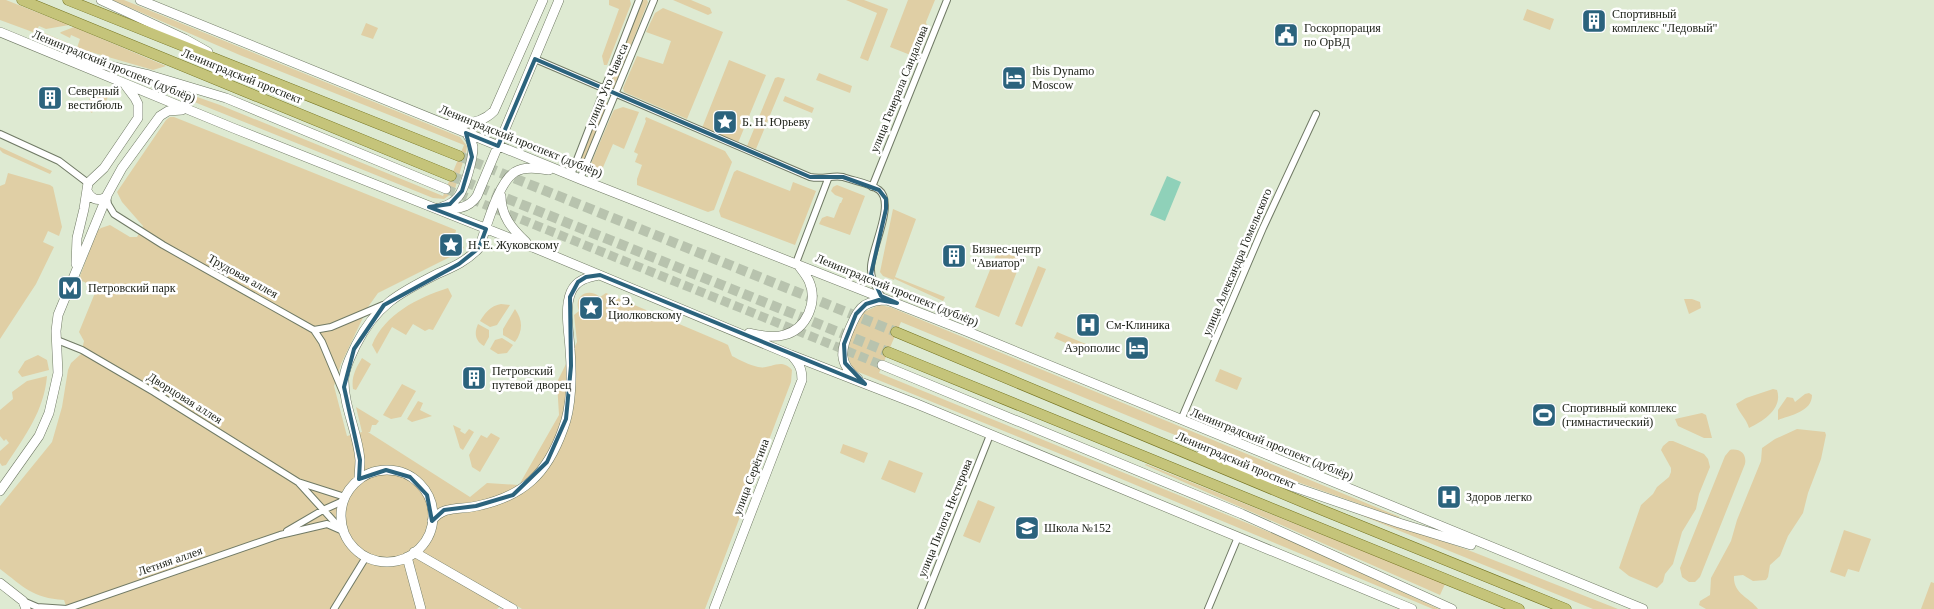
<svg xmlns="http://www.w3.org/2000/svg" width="1934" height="609" font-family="Georgia,serif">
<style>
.green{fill:#e0cfa5}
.water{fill:#8fd1b9}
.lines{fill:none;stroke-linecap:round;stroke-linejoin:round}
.secondary-tunnel{stroke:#b8c3ae;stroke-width:9;stroke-dasharray:9 4.5;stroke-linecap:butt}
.primary-tunnel{stroke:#b8c3ae;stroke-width:10;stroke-dasharray:10 5;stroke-linecap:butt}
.street-casing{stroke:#707a65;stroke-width:8}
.secondary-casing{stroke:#707a65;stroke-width:10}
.primary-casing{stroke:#73721f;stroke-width:11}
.street{stroke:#fff;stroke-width:6}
.secondary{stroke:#fff;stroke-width:9}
.primary{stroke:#c5c47a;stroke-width:10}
.marked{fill:none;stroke:#2b637d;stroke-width:4;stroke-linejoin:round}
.labels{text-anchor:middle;stroke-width:5;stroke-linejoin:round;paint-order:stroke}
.poi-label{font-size:12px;fill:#21251c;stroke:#fff;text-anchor:start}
.street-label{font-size:12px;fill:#21251c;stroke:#fff}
</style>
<rect width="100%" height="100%" fill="#deead2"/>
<path class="green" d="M0 0H6L69 25 46 29 39 26 37 30 68 43V45L0 20Z
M112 0H124L460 137 467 146 466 152 454 192 444 199 433 198 147 83 183 92 220 105 443 196 464 145 242 56Z
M609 0H630L631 4 607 65H604L602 56 619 9 609 5Z
M642 0H647L648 2 613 91 608 89Z
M673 0H691L710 8 712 13 708 15Z
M846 0H864L888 9 868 61 860 58 877 13Z
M908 0H935L926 22 927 27 913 56 890 47Z
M663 8 723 32 687 119 624 92 623 88 637 56 663 64 671 41 646 32 655 13Z
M1527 9 1554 19 1550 30 1523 20Z
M366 23 378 28 373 39 361 35Z
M74 27 166 66 153 70 77 48 80 39 71 35 70 38 60 33 61 32Z
M729 60 766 75 738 143 702 128Z
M819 73 852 86 850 93 816 80Z
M778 77 785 79 756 149 747 146 775 78Z
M97 89 109 93 106 102 97 100 92 113 86 108 92 93Z
M785 96 814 108 812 113 783 101Z
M603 101 608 103 585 160 580 159Z
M623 107 639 112 624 149 613 144 601 172 589 168 612 114 614 110Z
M170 117H174L456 230 455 235 460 245 464 247 462 251 378 293 368 307 341 364 334 386 347 436 362 432 356 407 379 421 376 425H372L370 432H368L470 497 487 483 519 485 559 415 557 382 577 342 574 315 579 311C573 296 588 287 600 297L606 293 724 343 728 345 732 356C740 360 749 365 758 367 771 370 780 357 792 370L791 382 705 609H522L507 600 497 609H67L64 600C32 598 24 587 0 569V506L52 442 62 407 68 370 71 363 81 354 84 341 79 332 97 288 82 281 80 276 97 231 101 228 110 225 130 237H137L143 226 122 202 117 192 166 120Z
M646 117 725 151 732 162 714 210 708 212 637 185V179L642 165 635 162 638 154 634 152 646 121 645 119Z
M0 147 52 171 50 174 3 153 0 150Z
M737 170 790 191 793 182 816 191 795 245 721 217 719 211 734 172Z
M8 173 50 185 53 187 62 227 59 236 48 231 43 242 54 247 36 284 0 339V186L5 184Z
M837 185 865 196 850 235 819 224 822 218 827 216 834 218 840 203H841L843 198 835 195 831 191 833 187Z
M893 209 916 219 895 277 945 297 943 301 895 279V278L894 280 883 276 880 272Z
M998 250 1022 259 999 317 975 307Z
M1038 266 1046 269 1022 327 1015 324Z
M448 288 452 296 433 330 429 329 425 331 413 324 406 335 392 327 377 354 372 345C385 314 417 298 448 288Z
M1684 299H1692L1700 302 1701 308 1689 314Z
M501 304 510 305 497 325 490 327 480 321C486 312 490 306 501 304Z
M879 305 890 307 1400 517 1399 518 1272 473 1160 429 901 322 879 373 1301 545 1439 609H1433L1095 468 856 371C839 355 853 329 864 312Z
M515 309C523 320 523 331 515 342L503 335V329Z
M478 324 489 330V337L484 346C475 341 474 333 478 324Z
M1057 332 1093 347 1092 349 1087 352 1054 338Z
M502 338 513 345 507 353 498 354 490 349 495 340Z
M38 355 47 360 49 370 22 377 18 372 25 361Z
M362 358 371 364 356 390 353 389C351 377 356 368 362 358Z
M1220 369 1242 378 1237 390 1215 381Z
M47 376C44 411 25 436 6 465L2 466 0 463V451L9 443 6 439 4 441 0 436V410L13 399 12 392 27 381Z
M402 384 416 391 401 417 391 419 383 415Z
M1773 389 1777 390C1783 408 1764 421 1749 428 1746 418 1739 413 1736 404L1746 398Z
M1809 393 1812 395C1812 412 1790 415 1778 420V410L1787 397 1793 398 1795 402 1805 394Z
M418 401 423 403 420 410 432 416 412 422 407 419Z
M1702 413 1706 415 1712 438H1704L1678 426 1675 419Z
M453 425 461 429 460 431 465 434 469 429 474 432 463 450 460 448Z
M1797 429 1825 432 1826 435 1821 459 1808 493 1803 513 1788 536 1780 556 1770 565 1768 577 1766 580 1753 581 1743 575 1734 576C1733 594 1749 597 1758 609H1706L1699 605 1700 601 1710 595 1711 578 1731 541 1737 520 1761 461 1762 448 1775 439Z
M491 433 500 438 480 472 472 467 469 455 481 435 487 438Z
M1669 441H1673L1704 454 1708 459 1710 467 1699 494 1696 509 1682 532 1673 564 1665 574 1663 582 1657 588 1629 576 1619 568 1641 505 1653 494 1657 487 1669 477 1671 472V468L1661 450 1663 446Z
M843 444 868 453 864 463 840 453Z
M1730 450C1740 448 1747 454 1745 464L1700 577 1695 582H1689L1682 577 1680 568 1725 456Z
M889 460 923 473 915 493 881 479Z
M1146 464 1445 584 1440 595 1145 465Z
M1322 498 1468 550 1618 609H1593L1321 499Z
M978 500 995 507 980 543 963 536Z
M1844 530 1871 539 1859 572 1848 569 1845 577 1830 572Z
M1931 582 1934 583V609H1921Z"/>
<path class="water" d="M1167 176 1181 182 1165 221 1150 215Z"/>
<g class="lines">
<path class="secondary-tunnel" d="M446 189 882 365"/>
<path class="primary-tunnel" d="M459 156 896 332
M451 176 888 352"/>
<defs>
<path id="street" d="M535 59 810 177C823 180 831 175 843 177 854 181 870 183 879 190 896 203 871 249 871 267 870 278 876 287 881 296
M0 134 59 161 88 183
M571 175 639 0
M580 179 654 0
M872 187 947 0
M107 198 108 204 114 214 163 245 314 330 322 342 343 392
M796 263 828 179
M314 330 331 327 383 305
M57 340 82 350 154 392 298 482 345 497
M1181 420 1263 228 1316 114
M299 483 339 527
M287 531 323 510 343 501
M23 601 37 607 67 609
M66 609 280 535 327 524 343 531
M334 609 366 557
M921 609 990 435
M1208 609 1238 537"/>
<path id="secondary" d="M101 0 185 39 208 52
M140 0 580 179 966 331 1643 609
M0 32 233 128 530 246 791 355 917 404 1412 609
M70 57 149 75 226 98 446 189
M451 123C467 125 482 123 494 111L543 0
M87 190C90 199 98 202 106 197L122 168 160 116 168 111 182 110
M501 196C501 216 512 229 526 242
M442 207C448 205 454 202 458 197 465 188 473 159 473 147 472 142 470 138 466 133
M439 208C454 209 468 210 477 196L559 0
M76 264 77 238 84 209 88 183 104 168 138 118V104L135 98 126 86
M749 333C761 336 773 338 784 335 807 329 818 302 809 281 806 275 802 270 798 265
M882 365 1242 514 1452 609
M858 379C837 363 841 349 850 328 854 320 857 310 865 305 872 301 879 300 887 300
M1201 455 1399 523 1471 545
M341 516a46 46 0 1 1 92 0a46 46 0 1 1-92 0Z
M359 479C359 473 360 467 360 460 358 432 343 406 344 378 345 366 351 356 356 345 376 305 399 293 437 274 453 267 467 261 479 248 486 229 498 182 515 172 524 166 538 168 549 170
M0 491 39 436 49 413 58 373 56 331 58 315 107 196
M432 521C443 505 460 510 477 506 524 496 547 474 563 429 572 407 572 372 570 349 569 331 564 309 571 292 576 280 588 277 599 275
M414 552 513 609
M407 557 421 609
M0 583 23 601 26 609
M714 609 802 380C802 370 800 365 793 357"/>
<path id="primary" d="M22 0 451 176
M68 0 459 156
M896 332 1317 508 1566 609
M888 352 1519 609"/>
</defs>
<use href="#street" class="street-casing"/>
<use href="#secondary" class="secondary-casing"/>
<use href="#primary" class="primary-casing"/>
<use href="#street" class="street"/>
<use href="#secondary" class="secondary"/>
<use href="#primary" class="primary"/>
</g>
<path class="marked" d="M535 59 810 177H843L879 190 886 199V209L871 274 881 296 897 303 879 300 866 304 856 314 844 344 845 363 865 384 600 275 586 277 578 282 570 297 571 366 566 419 547 462 513 495 476 506 444 510 432 521 427 495 410 477 386 470 359 479 360 460 344 387 354 349 384 305 459 264 479 248 486 229 429 207 450 204 462 191 472 157 466 133 498 146Z"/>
<defs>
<symbol id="building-square" viewBox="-11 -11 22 22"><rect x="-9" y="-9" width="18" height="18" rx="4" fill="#2b637d" stroke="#fff"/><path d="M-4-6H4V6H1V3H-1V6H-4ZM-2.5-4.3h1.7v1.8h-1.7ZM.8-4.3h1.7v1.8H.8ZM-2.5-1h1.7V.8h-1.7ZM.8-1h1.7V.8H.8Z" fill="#fff"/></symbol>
<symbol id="civic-square" viewBox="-11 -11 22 22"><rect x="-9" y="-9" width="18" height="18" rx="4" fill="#2b637d" stroke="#fff"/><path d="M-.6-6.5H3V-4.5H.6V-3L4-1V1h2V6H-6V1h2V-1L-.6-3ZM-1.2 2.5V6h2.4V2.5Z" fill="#fff"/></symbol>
<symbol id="hotel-square" viewBox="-11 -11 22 22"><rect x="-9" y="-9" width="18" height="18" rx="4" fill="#2b637d" stroke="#fff"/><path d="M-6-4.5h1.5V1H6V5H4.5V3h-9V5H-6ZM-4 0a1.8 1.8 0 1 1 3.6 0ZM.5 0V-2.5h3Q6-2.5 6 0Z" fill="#fff"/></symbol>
<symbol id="sight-square" viewBox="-11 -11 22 22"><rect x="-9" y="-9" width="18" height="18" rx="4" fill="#2b637d" stroke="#fff"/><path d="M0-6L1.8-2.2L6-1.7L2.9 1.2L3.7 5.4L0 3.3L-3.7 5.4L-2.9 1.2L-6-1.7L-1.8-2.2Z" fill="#fff"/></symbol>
<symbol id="metro-square" viewBox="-11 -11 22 22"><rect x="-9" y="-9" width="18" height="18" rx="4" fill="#2b637d" stroke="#fff"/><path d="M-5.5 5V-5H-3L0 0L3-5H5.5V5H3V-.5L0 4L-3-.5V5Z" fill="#fff"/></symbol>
<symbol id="hospital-square" viewBox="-11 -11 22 22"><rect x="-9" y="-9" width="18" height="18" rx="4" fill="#2b637d" stroke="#fff"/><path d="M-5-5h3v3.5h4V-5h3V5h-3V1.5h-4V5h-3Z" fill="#fff"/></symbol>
<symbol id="stadium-square" viewBox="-11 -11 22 22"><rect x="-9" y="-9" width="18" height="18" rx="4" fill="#2b637d" stroke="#fff"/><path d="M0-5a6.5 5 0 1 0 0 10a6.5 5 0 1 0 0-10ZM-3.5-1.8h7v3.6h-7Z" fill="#fff"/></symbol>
<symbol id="school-square" viewBox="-11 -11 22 22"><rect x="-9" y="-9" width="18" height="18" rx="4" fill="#2b637d" stroke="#fff"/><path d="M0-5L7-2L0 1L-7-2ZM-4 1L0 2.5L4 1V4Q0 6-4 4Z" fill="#fff"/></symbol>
</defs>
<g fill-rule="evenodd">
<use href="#building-square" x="1580" y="7" width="28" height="28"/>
<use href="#civic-square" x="1272" y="21" width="28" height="28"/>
<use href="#hotel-square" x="1000" y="64" width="28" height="28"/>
<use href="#building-square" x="36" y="84" width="28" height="28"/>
<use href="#sight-square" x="711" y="108" width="28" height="28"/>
<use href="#sight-square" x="437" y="231" width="28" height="28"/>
<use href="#building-square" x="940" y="242" width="28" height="28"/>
<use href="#metro-square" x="56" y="274" width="28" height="28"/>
<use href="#sight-square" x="577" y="294" width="28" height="28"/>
<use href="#hospital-square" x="1074" y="311" width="28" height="28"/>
<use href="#hotel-square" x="1123" y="334" width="28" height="28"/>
<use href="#building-square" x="460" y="364" width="28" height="28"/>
<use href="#stadium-square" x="1530" y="401" width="28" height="28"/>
<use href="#hospital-square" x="1435" y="483" width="28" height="28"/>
<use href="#school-square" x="1013" y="514" width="28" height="28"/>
</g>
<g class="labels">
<g class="poi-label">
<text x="1612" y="18">Спортивный<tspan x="1612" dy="14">комплекс "Ледовый"</tspan></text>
<text x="1304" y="32">Госкорпорация<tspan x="1304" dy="14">по ОрВД</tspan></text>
<text x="1032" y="75">Ibis Dynamo<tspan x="1032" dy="14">Moscow</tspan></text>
<text x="68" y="95">Cеверный<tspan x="68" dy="14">вестибюль</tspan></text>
<text x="742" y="126">Б. Н. Юрьеву</text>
<text x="468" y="249">Н. Е. Жуковскому</text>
<text x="972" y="253">Бизнес-центр<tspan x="972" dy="14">"Авиатор"</tspan></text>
<text x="88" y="292">Петровский парк</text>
<text x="608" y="305">К. Э.<tspan x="608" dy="14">Циолковскому</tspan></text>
<text x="1106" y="329">См-Клиника</text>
<text x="1120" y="352" text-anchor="end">Аэрополис</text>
<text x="492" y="375">Петровский<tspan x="492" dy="14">путевой дворец</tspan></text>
<text x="1562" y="412">Спортивный комплекс<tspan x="1562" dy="14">(гимнастический)</tspan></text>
<text x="1466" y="501">Здоров легко</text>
<text x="1044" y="532">Школа №152</text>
</g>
<g class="street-label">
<text transform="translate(114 66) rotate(22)" y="4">Ленинградский проспект (дублёр)</text>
<text transform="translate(242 76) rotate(22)" y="4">Ленинградский проспект</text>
<text transform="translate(607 85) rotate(-67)" y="4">улица Уго Чавеса</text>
<text transform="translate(899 89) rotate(-68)" y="4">улица Генерала Сандалова</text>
<text transform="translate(521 141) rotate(22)" y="4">Ленинградский проспект (дублёр)</text>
<text transform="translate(1237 262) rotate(-67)" y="4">улица Александра Гомельского</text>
<text transform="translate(243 276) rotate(29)" y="4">Трудовая аллея</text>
<text transform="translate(897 290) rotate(22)" y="4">Ленинградский проспект (дублёр)</text>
<text transform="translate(185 398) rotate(32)" y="4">Дворцовая аллея</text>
<text transform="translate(1272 444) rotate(22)" y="4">Ленинградский проспект (дублёр)</text>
<text transform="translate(1236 460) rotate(23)" y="4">Ленинградский проспект</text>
<text transform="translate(751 477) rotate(-69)" y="4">улица Серёгина</text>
<text transform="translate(945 518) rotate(-68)" y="4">улица Пилота Нестерова</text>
<text transform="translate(170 561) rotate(-19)" y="4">Летняя аллея</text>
</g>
</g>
</svg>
